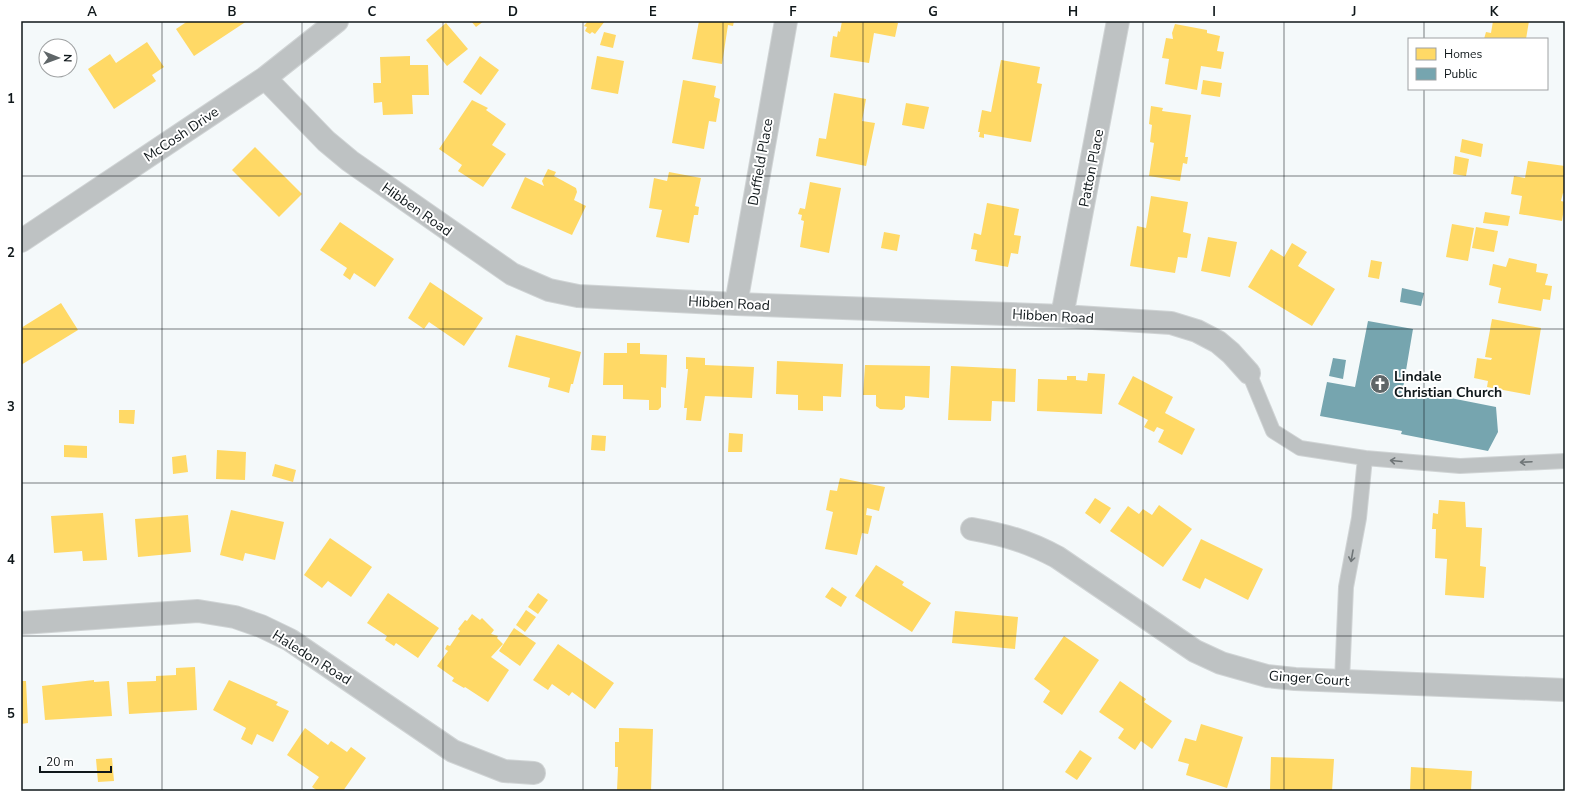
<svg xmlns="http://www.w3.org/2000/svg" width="1586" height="812" font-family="'Nunito Sans',sans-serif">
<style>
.homes{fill:#ffd966}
.public{fill:#76a5af}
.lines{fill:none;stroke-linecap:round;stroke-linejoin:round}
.service-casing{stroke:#d0d4d5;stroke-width:16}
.minor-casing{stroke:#d0d4d5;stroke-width:24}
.service{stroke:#bec2c3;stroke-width:14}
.minor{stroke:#bec2c3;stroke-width:22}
.oneway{stroke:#6f7577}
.grid{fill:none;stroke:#0f171a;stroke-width:1;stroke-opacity:0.55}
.labels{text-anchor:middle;stroke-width:4;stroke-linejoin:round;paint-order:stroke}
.street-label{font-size:14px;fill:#0f171a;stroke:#fff}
.poi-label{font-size:14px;font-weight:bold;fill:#0f171a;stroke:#fff;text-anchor:start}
.neatline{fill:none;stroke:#0f171a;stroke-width:1.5}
.grid-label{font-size:13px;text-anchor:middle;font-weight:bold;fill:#0f171a}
</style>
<rect width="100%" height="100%" fill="#f4f9fa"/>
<path class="homes" d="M188 21H247L194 56 176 29Z
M471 21H484L476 27Z
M588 21H605L595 34 592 32 590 34 585 31 587 27 584 26Z
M699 21H734L733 26 728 25 722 64 692 59Z
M842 21H889L898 23 895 37 874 33 869 63 830 57 833 36 837 37 838 31 840 32Z
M1493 21H1529L1526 39H1484L1486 32 1491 33Z
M446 23 468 49 447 66 426 40Z
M1175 24 1207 30V33L1220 36 1217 51 1224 52 1221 69 1201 66 1197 90 1165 84 1169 59 1162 58 1166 38 1173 39 1172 33Z
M604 32 616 35 613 48 600 45Z
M147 42 164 67 152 75 156 81 114 109 88 69 110 54 116 63Z
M410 56V65H428L429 95H412L413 114 383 115 382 102 374 103 373 83H381L380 57Z
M480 56 499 70 481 95 463 82Z
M597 56 624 61 618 94 591 89Z
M1001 60 1040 67 1037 83 1042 84 1031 142 984 134V138L979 137 980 132H978L982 110 991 112Z
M683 80 716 86 714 97 720 99 716 122 709 121 704 149 672 143Z
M1203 80 1222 83 1220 97 1201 94Z
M834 93 866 99 862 121 875 123 866 166 816 156 819 138 826 139Z
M472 100 488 108 486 110 506 124 492 145 506 154 483 187 458 171 462 165 439 149Z
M906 103 929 107 924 129 902 125Z
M1151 106 1163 108 1162 111 1191 115 1185 157H1188L1187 164 1183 163 1180 181 1149 176 1154 143 1150 142 1152 125 1149 124Z
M1462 139 1483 144 1481 157 1460 152Z
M255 147 302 194 279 217 232 170Z
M1455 156 1469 159 1466 176 1453 174Z
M1528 161 1565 166V194L1563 193 1561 201 1565 202 1562 221 1519 214 1522 196 1511 194 1514 176 1525 178Z
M548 169 556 172 554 176 576 188 577 192 574 200 586 206 572 235 511 208 525 177 544 186 542 181Z
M669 172 701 178 695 206 699 207 698 215H694L689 243 656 237 662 210 649 208 654 178 667 181Z
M810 182 841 188 829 253 800 247 804 221 801 220 802 215 798 214 800 208 805 209Z
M1151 196 1188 202 1183 232 1191 234 1187 258 1178 257 1175 273 1130 266 1137 226 1146 228Z
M987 203 1019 209 1014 235 1021 236 1018 254 1011 253 1008 267 975 261 977 250 971 249 974 233 981 235Z
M1485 212 1510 216 1508 226 1483 223Z
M340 222 394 259 375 287 354 273 350 280 343 275 347 268 320 250Z
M1452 224 1474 228 1468 261 1446 257Z
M1476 227 1498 231 1494 252 1472 248Z
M884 232 900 235 897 251 881 248Z
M1208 237 1237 242 1230 277 1201 271Z
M1292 243 1307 252 1298 266 1335 289 1312 326 1248 287 1271 249 1284 257Z
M1509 258 1537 264 1536 272 1548 274 1545 285 1552 286 1550 300 1543 299 1541 311 1498 303 1501 288 1489 285 1493 264 1506 267Z
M1371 260 1382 262 1379 279 1368 277Z
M430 282 483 318 464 346 429 322 424 329 408 318Z
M61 303 78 330 21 365V328Z
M1492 319 1541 328 1530 395 1487 387 1488 381 1474 378 1477 358 1491 360 1492 358 1485 357Z
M516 335 581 352 573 384H571L569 393 548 387 550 378 508 367Z
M627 343H640V354L667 355 666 388 661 387V407L658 410H649V400L623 399V385H603L604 353H627Z
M686 357 705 358V365L754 367 752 398 705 396 701 421 686 420 687 408H684L688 369H686Z
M777 361 843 364 841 397 823 396V411L798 410V395L776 394Z
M865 365 930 366 929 398 905 396V407L902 410 880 409 876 406V395H863Z
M951 366 1016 369 1015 402 992 401 991 421 948 420Z
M1088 373 1105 374 1102 414 1037 411 1038 379 1067 380V376H1076V380L1087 381Z
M1133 376 1173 397 1165 413 1195 429 1182 455 1158 442 1164 430 1157 427 1154 432 1144 427 1148 420 1118 404Z
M119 410H135L134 424 119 423Z
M729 433 743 434 742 452H728Z
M592 435 606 436 605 451 591 450Z
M64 445 87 446V458L64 457Z
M217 450 246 452 245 480 216 479Z
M186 455 188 472 173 474 172 457Z
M275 464 296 470 293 482 272 476Z
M840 478 885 487 879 511 867 508 866 515 872 516 868 534 862 533 857 555 825 549 833 512 826 510 830 490 837 491Z
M1095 498 1111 508 1100 524 1085 513Z
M1439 500 1465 502 1466 527 1482 528 1480 566 1486 567 1484 598 1445 595 1447 559 1435 558 1436 529H1432L1433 513 1438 514Z
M1159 505 1192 529 1163 567 1110 531 1128 506 1139 514 1143 509 1152 515Z
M231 510 284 522 275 560 245 553 243 561 220 555Z
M103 513 107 560 83 561 82 551 54 553 51 516Z
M188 515 191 552 138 557 135 519Z
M330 538 372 567 351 597 328 581 322 588 304 575Z
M1201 539 1263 569 1248 600 1205 578 1200 589 1182 580Z
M876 565 904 582 902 585 931 603 912 632 855 596Z
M832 587 847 597 841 607 825 597Z
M388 593 439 628 418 658 396 643 394 646 385 640 387 636 367 623Z
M538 593 548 600 538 614 528 607Z
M526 610 536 617 525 632 516 625Z
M955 611 1018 617 1015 649 952 643Z
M472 614 480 620 482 618 494 630 491 634 498 636 497 638 503 644 491 657 509 670 488 702 465 687 464 688 452 681 454 678 437 666 448 651 445 649 447 645 450 646 460 631 458 629 465 620 467 621Z
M514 628 536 643 520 666 499 651Z
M1064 636 1099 660 1062 715 1043 702 1050 691 1034 679Z
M558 644 614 683 595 709 572 692 569 696 552 684 548 690 533 680Z
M195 667 197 710 129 714 127 682 156 681V676L176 675V668Z
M94 680V682L109 681 112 716 45 720 42 686Z
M229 680 278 702 276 705 289 711 273 742 257 734 252 745 241 739 246 728 213 710Z
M21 681H26L28 723 21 724Z
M1120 681 1146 699 1144 702 1172 721 1152 749 1141 741 1135 750 1118 738 1124 729 1099 712Z
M1201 724 1243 737 1227 788 1186 775 1189 764 1178 761 1185 738 1196 741Z
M305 728 328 745 331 741 347 752 351 747 366 758 343 791H318L312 787 319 777 287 755Z
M619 728 653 729 651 791H617L618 767H615V742H619Z
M1080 750 1092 758 1077 780 1065 772Z
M1271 757 1334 759 1332 791 1270 790Z
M112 758 114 781 98 782 96 759Z
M1411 767 1472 771 1471 791H1410Z"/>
<path class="public" d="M1402 288 1424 293 1421 306 1400 302Z
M1368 321 1413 329 1402 394 1409 396 1410 390 1496 407 1498 432 1488 451 1401 434 1402 431 1320 416 1327 382 1355 387Z
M1333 358 1346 360 1343 379 1329 376Z"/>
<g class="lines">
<defs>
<path id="service" d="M1249 373 1273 431 1300 448 1365 458
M1342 681 1346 587 1359 518 1365 458 1460 466 1565 461"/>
<path id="minor" d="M265 78 326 141 350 161 512 274 549 290 578 296 736 304 1062 316 1171 323 1197 331 1218 342 1231 353 1249 373
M21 241 265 78 337 21
M736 304 786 21
M1062 316 1118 21
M972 529C1005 535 1027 541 1057 557L1195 651 1221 663 1267 676 1295 679 1565 690
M21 623 198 611 235 617 261 626 290 640 453 751 504 771 534 773"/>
</defs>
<use href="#service" class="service-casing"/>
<use href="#minor" class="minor-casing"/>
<use href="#service" class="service"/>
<use href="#minor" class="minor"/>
</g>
<defs><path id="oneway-shaft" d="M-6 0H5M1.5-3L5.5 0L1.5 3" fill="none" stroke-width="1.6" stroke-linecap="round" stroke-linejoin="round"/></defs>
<g class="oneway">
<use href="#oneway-shaft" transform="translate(1396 461) rotate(-175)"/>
<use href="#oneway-shaft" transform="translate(1526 462) rotate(177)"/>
<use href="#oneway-shaft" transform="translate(1352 556) rotate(100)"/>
</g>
<path class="grid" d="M162 21V791M302 21V791M443 21V791M583 21V791M723 21V791M863 21V791M1003 21V791M1143 21V791M1284 21V791M1424 21V39M1424 89V791M21 176H1565M21 329H1565M21 483H1565M21 636H1565"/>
<defs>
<symbol id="church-disc" viewBox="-11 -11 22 22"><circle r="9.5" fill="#5f6668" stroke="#fff"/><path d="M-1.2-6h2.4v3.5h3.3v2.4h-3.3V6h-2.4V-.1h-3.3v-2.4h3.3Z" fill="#fff"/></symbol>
</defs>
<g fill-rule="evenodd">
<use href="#church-disc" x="1369" y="373" width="22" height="22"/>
</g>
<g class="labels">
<g class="street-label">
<text transform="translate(181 134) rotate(-34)" y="5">McCosh Drive</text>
<text transform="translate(760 162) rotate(-80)" y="5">Duffield Place</text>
<text transform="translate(1091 168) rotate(-79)" y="5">Patton Place</text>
<text transform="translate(417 209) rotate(35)" y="5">Hibben Road</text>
<text transform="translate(729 303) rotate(3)" y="5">Hibben Road</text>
<text transform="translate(1053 316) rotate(3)" y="5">Hibben Road</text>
<text transform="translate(312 657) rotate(32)" y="5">Haledon Road</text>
<text transform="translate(1309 678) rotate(4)" y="5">Ginger Court</text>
</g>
<g class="poi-label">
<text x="1394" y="381">Lindale<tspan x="1394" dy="16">Christian Church</tspan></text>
</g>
</g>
<rect width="1586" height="812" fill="none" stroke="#ffffff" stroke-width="44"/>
<rect x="1408" y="38" width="140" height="52" fill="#ffffff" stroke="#9fa2a3"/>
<rect x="1416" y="48" width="20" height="12" fill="#ffd966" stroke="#9fa2a3"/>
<text x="1444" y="58" font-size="12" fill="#0f171a">Homes</text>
<rect x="1416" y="68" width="20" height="12" fill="#76a5af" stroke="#9fa2a3"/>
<text x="1444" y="78" font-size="12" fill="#0f171a">Public</text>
<g transform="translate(58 58) rotate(91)"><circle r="19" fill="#ffffff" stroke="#9fa2a3"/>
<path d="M0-3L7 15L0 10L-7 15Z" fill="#5f6668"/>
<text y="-6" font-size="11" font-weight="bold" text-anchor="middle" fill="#0f171a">N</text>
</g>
<path d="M40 766v6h71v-6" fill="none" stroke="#0f171a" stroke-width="2"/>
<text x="46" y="766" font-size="12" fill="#0f171a" stroke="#ffffff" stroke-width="3" paint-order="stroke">20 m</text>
<rect x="22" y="22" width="1542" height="768" class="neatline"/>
<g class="grid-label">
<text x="92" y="16">A</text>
<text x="232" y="16">B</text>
<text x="372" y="16">C</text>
<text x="513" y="16">D</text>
<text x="653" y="16">E</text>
<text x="793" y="16">F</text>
<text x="933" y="16">G</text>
<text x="1073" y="16">H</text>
<text x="1214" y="16">I</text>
<text x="1354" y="16">J</text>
<text x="1494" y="16">K</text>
<text x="11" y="103">1</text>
<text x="11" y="257">2</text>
<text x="11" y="411">3</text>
<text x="11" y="564">4</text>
<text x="11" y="718">5</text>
</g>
</svg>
